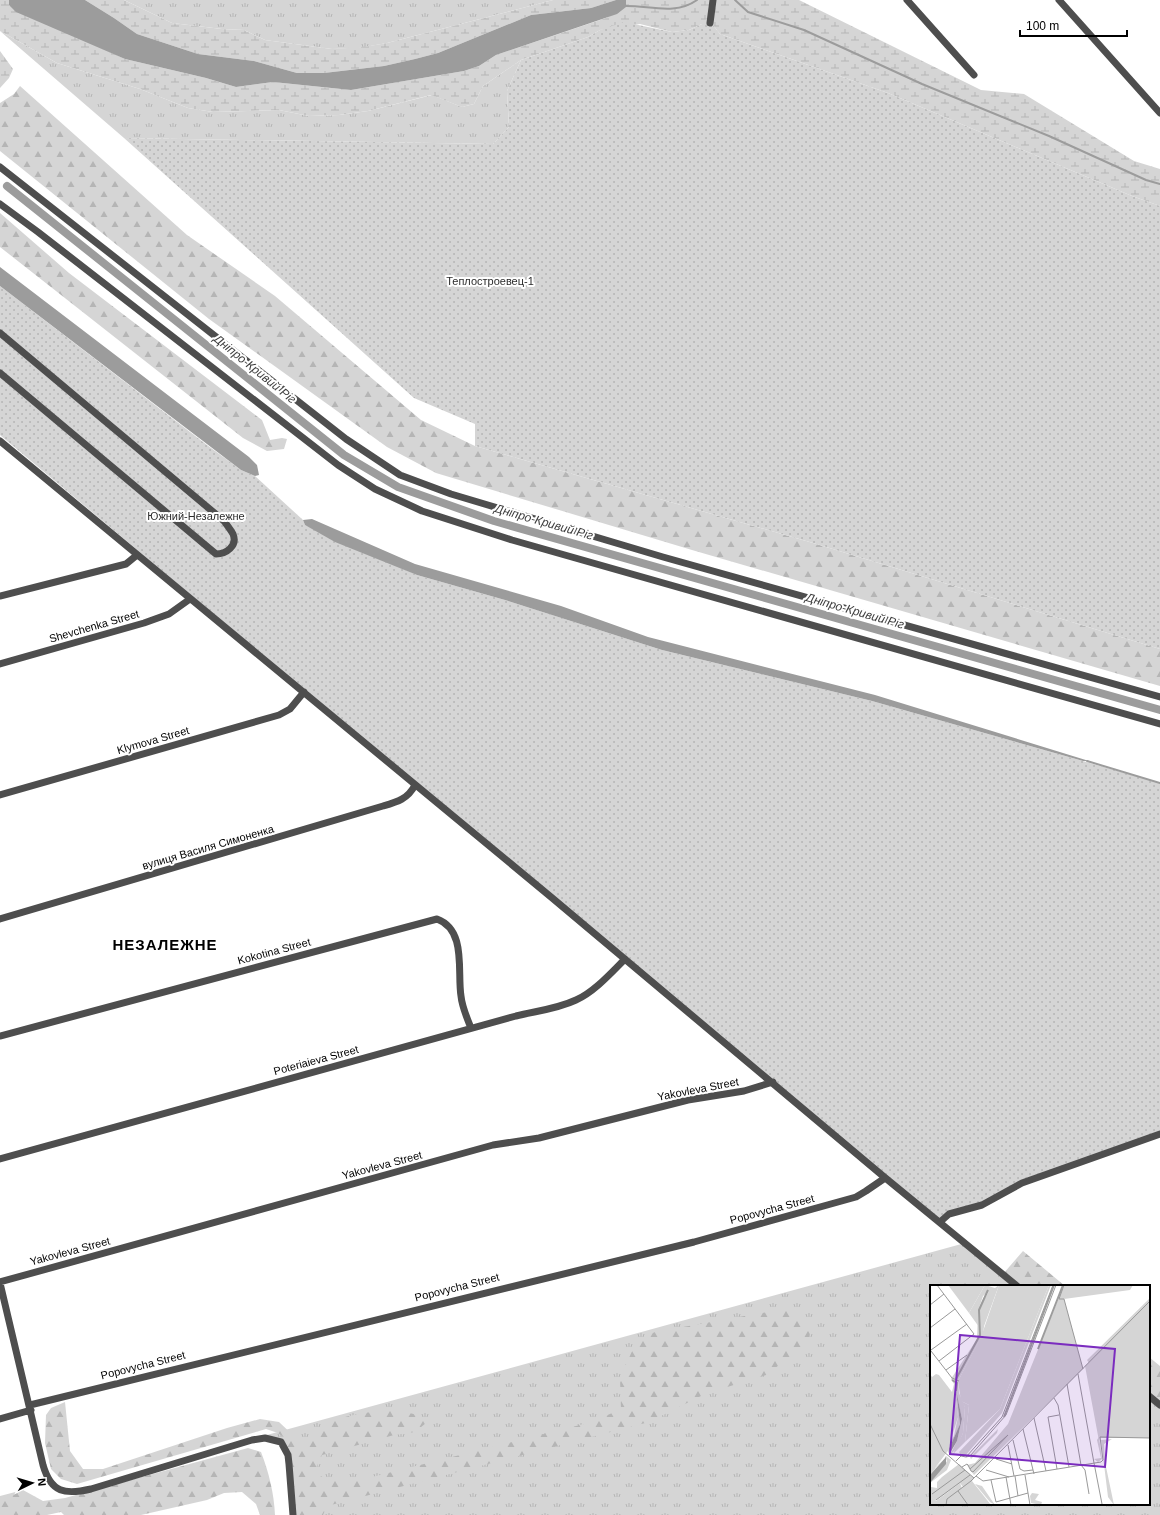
<svg xmlns="http://www.w3.org/2000/svg" width="1160" height="1515" font-family="Arial,sans-serif">
<style>
.grass{fill:url(#grass-tufts)}
.forest{fill:url(#forest-firs)}
.wetland{fill:url(#wetland-marsh)}
.garden{fill:url(#garden-dots)}
.water{fill:#9c9c9c}
.lines{fill:none;stroke-linecap:round;stroke-linejoin:round}
.stream{stroke:#9c9c9c;stroke-width:2}
.canal{stroke:#9c9c9c;stroke-width:8}
.minor{stroke:#4e4e4e;stroke-width:7}
.labels{text-anchor:middle;stroke-width:4;stroke-linejoin:round;paint-order:stroke}
.park-label{font-size:11px;fill:#2c2c2c;stroke:#fff}
.street-label{font-size:11px;fill:#000;stroke:#fff}
.water-label{font-size:12px;font-style:italic;fill:#3d3d3d;stroke:#fff}
.district-label{font-size:15px;font-weight:bold;letter-spacing:1px;fill:#000;stroke:#fff}
.inset-river{fill:none;stroke:#9c9c9c;stroke-width:2}
.inset-road{fill:none;stroke:#999;stroke-width:1}
.view{fill:#7b2cbf;fill-opacity:0.15;stroke:#7b2cbf;stroke-width:2}
.inset-edge{fill:none;stroke:#000;stroke-width:2}
</style>
<defs>
<pattern id="grass-tufts" width="24" height="20" patternUnits="userSpaceOnUse"><rect width="24" height="20" fill="#d5d5d5"/><path d="M3 7l-1-3M5 7V3M7 7l1-3M15 17l-1-3M17 17v-4M19 17l1-3" fill="none" stroke="#b5b5b5"/></pattern>
<pattern id="forest-firs" width="22" height="20" patternUnits="userSpaceOnUse"><rect width="22" height="20" fill="#d5d5d5"/><path d="M5 1l3.5 6h-7zM16 11l3.5 6h-7z" fill="#b5b5b5"/></pattern>
<pattern id="wetland-marsh" width="20" height="14" patternUnits="userSpaceOnUse"><rect width="20" height="14" fill="#d5d5d5"/><path d="M1 5h8M5 5V1M11 12h8M15 12V8" fill="none" stroke="#b5b5b5"/></pattern>
<pattern id="garden-dots" width="8" height="8" patternUnits="userSpaceOnUse"><rect width="8" height="8" fill="#d5d5d5"/><path d="M2 2h.1M6 6h.1" fill="none" stroke="#b5b5b5" stroke-width="1.8" stroke-linecap="round"/></pattern>
</defs>
<rect width="100%" height="100%" fill="#fff"/>
<path class="grass" d="M124 0H553L387 43 359 48 332 49 265 40 244 30 222 29 172 23Z
M0 31 57 63 140 89 188 108 213 112 279 110 309 116 339 115 368 111 432 95 462 107 474 104 483 86 521 60 507 91 509 127 493 144 124 138Z
M965 1243 1017 1286H931V1504H1149V1396L1160 1405V1515H293L289 1464 281 1442 249 1440Z"/>
<path class="forest" d="M20 86 187 235 275 296 421 420 475 446 813 543 1160 649V686L692 550 436 473 387 447 209 319 0 151V103L14 94Z
M0 213 69 273 262 420 270 440 282 438 287 439 284 449 267 451 243 438 0 247Z
M1023 1251 1065 1286H1017L1003 1274Z
M790 1308 811 1326 808 1343 766 1375 705 1394 649 1422 327 1506 323 1515H297L294 1473 285 1438 278 1433 266 1429 77 1484 61 1479 51 1469 45 1443 46 1415 51 1408 65 1402 70 1451 83 1469H103L227 1428 260 1419 279 1422 296 1438H312C315 1434 318 1429 322 1427 341 1413 395 1406 416 1415 420 1416 423 1420 426 1423L415 1432 394 1435 322 1455 314 1472 329 1481 368 1478 592 1422 621 1409 620 1378 637 1340 655 1332Z
M1149 1357 1160 1366V1405L1149 1396Z
M248 1448 261 1452C269 1473 274 1493 275 1515H260L256 1504 242 1492 224 1493 207 1500 141 1515H64L61 1512 47 1515H0V1496L23 1490 43 1501 65 1498Z"/>
<path class="wetland" d="M0 0H9V5L125 59 206 78 236 87 273 82 351 90 464 71 479 66 496 55 606 18 625 7 626 0H799L981 90 1024 94 1134 161 1160 169V206L1132 196 888 93 720 34 713 25 702 24 689 30 672 32 640 24 600 30 588 37 521 60 483 86 474 104 462 107 431 95 368 111 339 115 309 116 279 110 213 112 188 108 140 89 57 63 0 31Z
M85 0H124L172 23 222 29 244 30 265 40 332 49 363 47 387 43 553 0H616L591 8 531 15 438 53 415 59 384 66 324 73H297L254 61 198 54 137 34 114 18Z
M0 51 13 69 9 78 0 88Z"/>
<path class="garden" d="M711 14 713 25 720 34 888 93 1132 196 1160 206V649L813 543 475 446V424L414 398 124 138 493 144 509 127 507 91 521 60 588 37 600 30 624 22 672 32 689 30 702 24Z
M0 286 207 445 241 470 255 476 303 520 305 525 417 575 505 600 662 650 872 701 1160 783V1134L1022 1183 982 1205 959 1210 940 1222 0 435Z"/>
<path class="water" d="M9 0H85L114 18 137 34 198 54 254 61 297 73H324L384 66 415 59 438 53 531 15 591 8 616 0H626V7L617 14 496 55 479 66 464 71 351 90 273 82 236 87 206 78 125 59 16 12 9 5Z
M0 267 249 457 257 465 259 475 255 476 241 470 0 286Z
M312 519 415 564 561 606 648 637 875 695 1089 761H1083L872 701 662 650 505 600 417 575 335 542 305 525 303 520Z"/>
<g class="lines">
<path class="stream" d="M735 0 748 12 804 30 922 84 1049 136 1146 180 1160 184
M624 6C648 5 675 16 697 0
M1087 761 1160 783"/>
<path class="canal" d="M7 186 344 455 398 487 494 521 1160 710"/>
<path class="minor" d="M907 0 974 75
M1059 0 1160 113
M710 23 713 0
M0 167 346 439 400 475 451 494 663 557 1160 697
M0 204 38 232 338 465 375 489 422 511 512 540 1160 724
M0 333 224 521C227 525 231 530 233 534 238 546 226 554 216 554L0 373
M0 441 551 897 883 1176 1017 1286
M0 596 126 564 137 555
M0 664 144 623 169 614 190 599
M0 795 279 715 290 709 304 692
M0 919 383 806C397 802 408 799 415 785
M0 1036 437 919C467 930 457 972 461 996 462 1007 467 1018 471 1028
M0 1159 516 1016C536 1011 557 1009 576 1000 594 992 611 973 625 959
M940 1222 949 1214 982 1205 1022 1183 1160 1134
M0 1282 493 1145 539 1138 688 1100 744 1091 773 1082
M0 1283 43 1465C51 1493 65 1495 91 1489L252 1440 265 1438 281 1442 288 1455 289 1464 293 1515
M1149 1396 1160 1405
M30 1405 694 1242 856 1197 866 1191 885 1178
M0 1419 31 1410"/>
</g>
<g class="labels">
<g class="park-label">
<text x="490" y="285">Теплостроевец-1</text>
<text x="196" y="520">Южний-Незалежне</text>
</g>
<g class="street-label">
<text transform="translate(94 626) rotate(-16)" y="4">Shevchenka Street</text>
<text transform="translate(153 740) rotate(-16)" y="4">Klymova Street</text>
<text transform="translate(208 847) rotate(-16)" y="4">вулиця Василя Симоненка</text>
<text transform="translate(274 951) rotate(-15)" y="4">Kokotina Street</text>
<text transform="translate(316 1060) rotate(-15)" y="4">Poteriaieva Street</text>
<text transform="translate(698 1089) rotate(-11)" y="4">Yakovleva Street</text>
<text transform="translate(382 1165) rotate(-15)" y="4">Yakovleva Street</text>
<text transform="translate(772 1209) rotate(-15)" y="4">Popovycha Street</text>
<text transform="translate(70 1251) rotate(-15)" y="4">Yakovleva Street</text>
<text transform="translate(457 1287) rotate(-14)" y="4">Popovycha Street</text>
<text transform="translate(143 1365) rotate(-14)" y="4">Popovycha Street</text>
</g>
<g class="water-label">
<text transform="translate(255 369) rotate(39)" y="4">Дніпро-Кривий Ріг</text>
<text transform="translate(544 522) rotate(16)" y="4">Дніпро-Кривий Ріг</text>
<text transform="translate(855 611) rotate(16)" y="4">Дніпро-Кривий Ріг</text>
</g>
<g class="district-label">
<text x="165" y="950">НЕЗАЛЕЖНЕ</text>
</g>
</g>
<g transform="translate(930 1285)">
<rect width="220" height="220" fill="#fff"/>
<path d="M55 0 65 3 69 0 53 44 49 25 59 6 53 11 48 26 49 42 39 28ZM220 16V153H170L169 156 155 81ZM0 89 2 92 6 89 9 90 22 107 24 99 28 132 17 167 5 183H0ZM31 116 39 120 35 157 23 169 33 148 35 122ZM30 198 38 220H0V209L6 216Z" fill="#d5d5d5"/>
<path d="M119 0H121L72 128 35 171 31 170 29 167 70 124ZM220 13V16L159 78 157 75ZM163 98 171 115 177 149H220V152H169L172 174 168 177 164 174 171 173 167 155 170 150 168 139 173 150 174 144 169 118 162 114ZM68 144 67 148 41 174 40 172ZM182 154 174 159 175 177 184 220 178 212 171 155ZM102 208 109 209 105 215 112 217 111 220 101 218 100 211Z" fill="#d5d5d5"/>
<path d="M58 4 49 25 54 41 53 49 28 96 29 108 35 122 33 148 27 163 20 170 16 164 24 151 28 132 24 99 21 94 47 54 48 24ZM26 106 32 134 27 156 21 168V160L30 139ZM16 171 21 175 17 185 0 198 17 176 15 172 0 190V183H5ZM45 199 52 201 65 220 60 217Z" fill="#d5d5d5" fill-rule="evenodd"/>
<path d="M18 0H55L39 28Z" fill="#d5d5d5"/>
<path d="M69 0H119L70 124 35 157 39 120 31 116 28 96 51 52ZM134 0H203L200 5 134 14 153 84 44 190 37 180 45 178 78 139ZM29 179 44 193 42 196 61 220H38L28 206 33 202 30 198 5 216 0 209 1 202 7 203V197L12 192Z" fill="#d5d5d5"/>
<path d="M26 105 32 134 27 156 20 168 19 164 30 139ZM16 172V179L0 198V190Z" fill="#9c9c9c"/>
<path class="inset-river" d="M108 64 133 0M26 94 50 50 49 25 58 5M22 95 27 98 26 106M74 132 124 0"/>
<path class="inset-road" d="M7 0 44 49 9 76M134 0 129 14H134L153 84M0 20 14 9M0 43 25 24M1 65 37 39M1 66 22 93 29 96M16 85 37 70M148 89 164 178M137 99 151 180 155 185 159 209M124 113 128 120 139 182M104 133 116 186M0 139 13 166 44 193M93 144 104 189M83 155 90 184 94 186 103 185M78 160 84 191M36 172 40 171 76 130 126 0M66 174 82 179M26 176 31 171 36 172 72 132 123 0M164 178 172 219M32 182 37 179 38 180 41 186 43 187 78 150 40 184M127 184 118 132 129 130M56 185 79 192M95 190 100 220M46 191 53 196 171 177 173 175 170 152 220 153M85 191 88 211M76 192 81 220M61 195 66 217 98 208M28 206 38 220M2 209 35 185M6 215 40 190M16 220 17 214 41 196 220 16"/>
<path class="view" d="M30 50 185 64 175 182 20 169Z"/>
<rect width="220" height="220" class="inset-edge"/>
</g>
<g transform="translate(32 1483) rotate(85)" stroke="#ffffff" stroke-width="3" paint-order="stroke">
<path d="M0-3L7 15L0 10L-7 15Z" fill="#000000"/>
<text y="-6" font-size="11" font-weight="bold" text-anchor="middle" fill="#000000">N</text>
</g>
<path d="M1020 30v6h107v-6" fill="none" stroke="#000000" stroke-width="2"/>
<text x="1026" y="30" font-size="12" fill="#000000" stroke="#ffffff" stroke-width="3" paint-order="stroke">100 m</text>
</svg>
